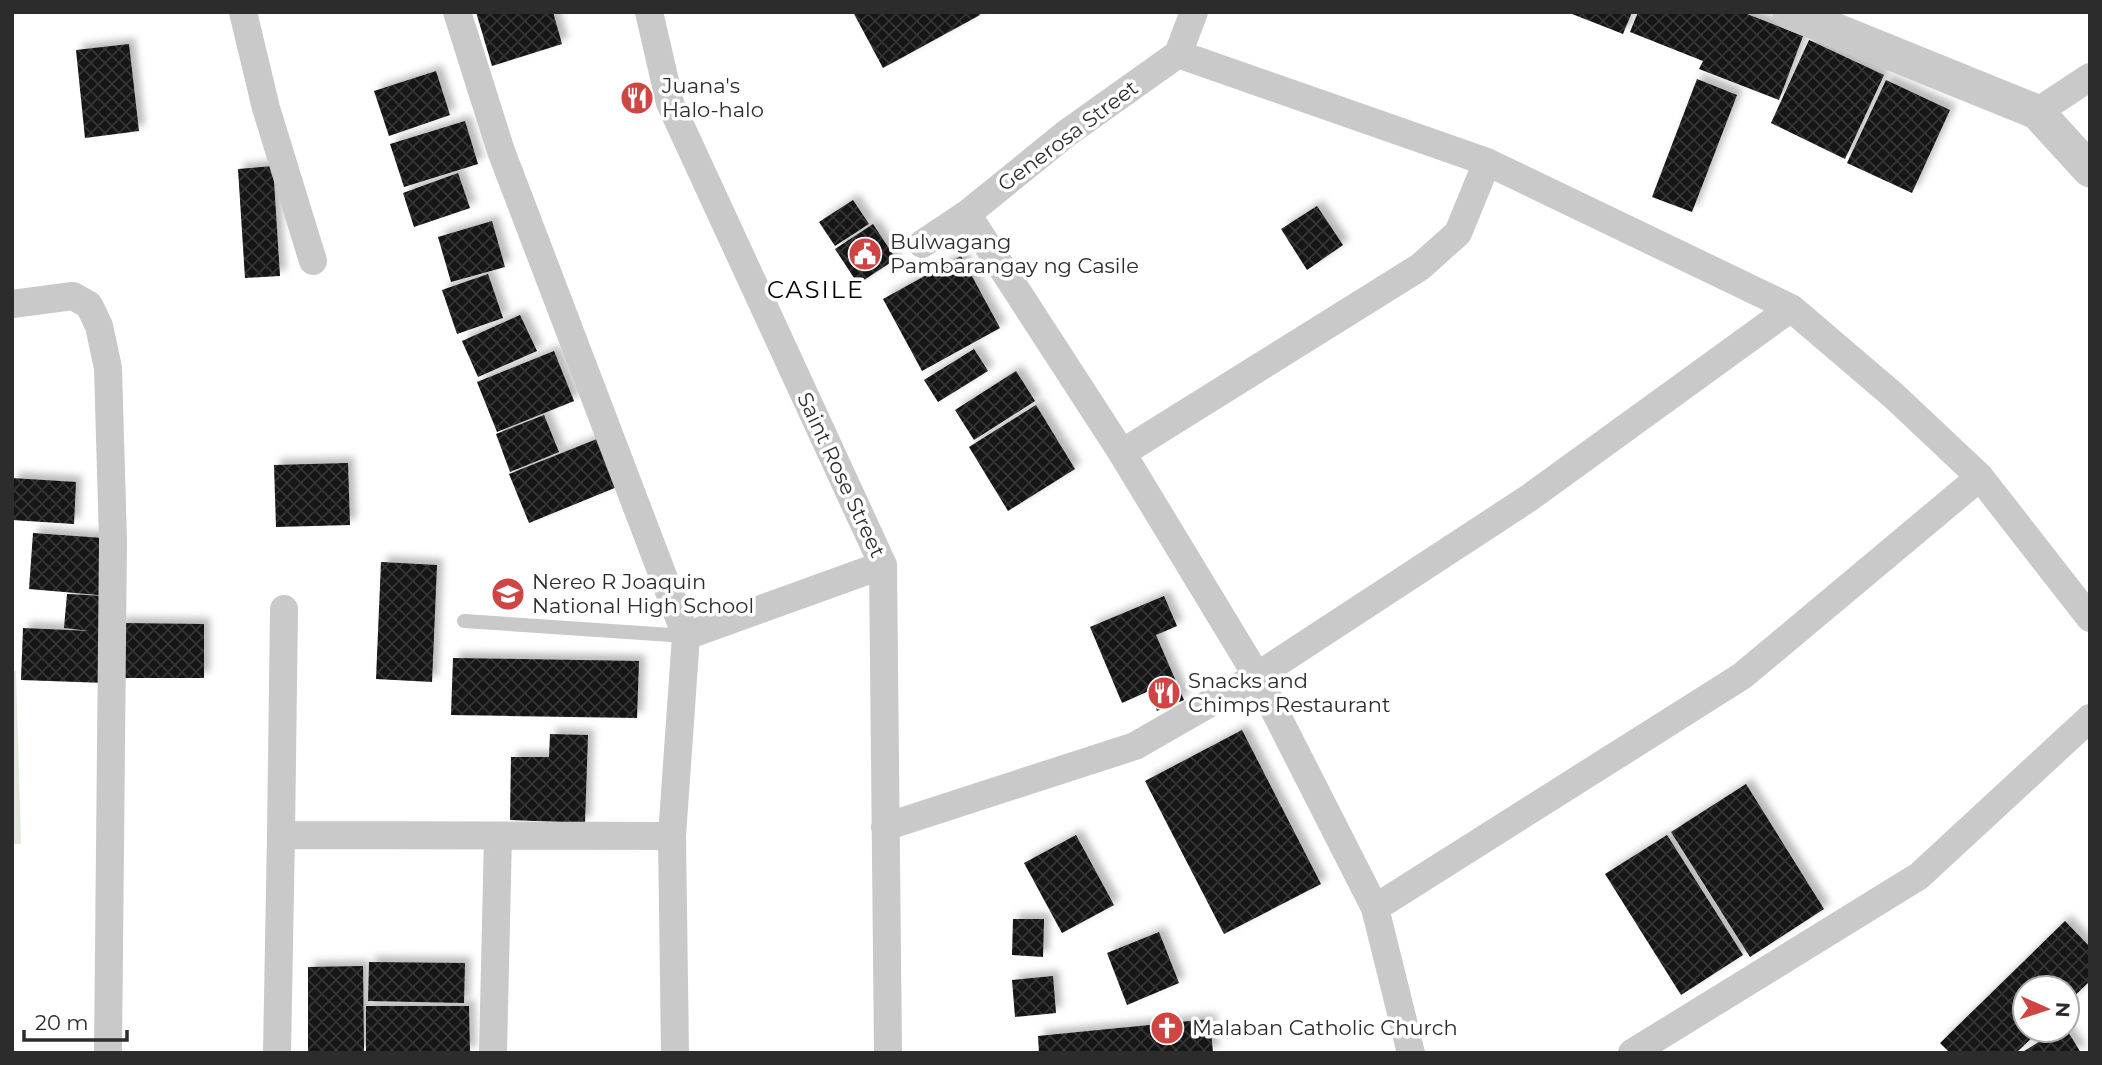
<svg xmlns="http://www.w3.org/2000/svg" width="2102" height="1065" font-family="Montserrat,sans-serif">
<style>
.pitch{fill:#e1e8db}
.building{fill:url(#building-cross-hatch);filter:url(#shadow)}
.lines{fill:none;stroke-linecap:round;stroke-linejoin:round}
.service{stroke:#c9c9c9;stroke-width:14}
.minor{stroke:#c9c9c9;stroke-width:28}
.tertiary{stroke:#c9c9c9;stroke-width:35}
.labels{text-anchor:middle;stroke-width:7;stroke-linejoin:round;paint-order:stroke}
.poi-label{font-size:21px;fill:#2c2c2c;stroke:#fff;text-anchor:start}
.street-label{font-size:21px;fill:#2c2c2c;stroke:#fff}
.quarter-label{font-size:24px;letter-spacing:2px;fill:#000;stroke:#fff}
</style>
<defs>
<pattern id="building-cross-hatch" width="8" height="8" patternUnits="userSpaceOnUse" patternTransform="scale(1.75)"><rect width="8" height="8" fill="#131313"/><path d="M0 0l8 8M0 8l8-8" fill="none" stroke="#363636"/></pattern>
<filter id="shadow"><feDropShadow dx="6" dy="-6" stdDeviation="3.5" flood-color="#0004"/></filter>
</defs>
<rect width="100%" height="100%" fill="#fff"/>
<path class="pitch" d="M12 671H16L21 844H12Z"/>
<path class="building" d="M476 12H553L562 44 492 66Z
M853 12H978L980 15 883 68Z
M1567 12H1632L1623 34Z
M1638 12H1742L1803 36 1779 100 1699 69 1703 61 1630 32Z
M1809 40 1884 75 1845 159 1771 123Z
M129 44 139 131 85 138 76 50Z
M436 71 450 115 389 136 374 91Z
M1697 79 1737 95 1692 212 1652 197Z
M1886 80 1950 110 1912 193 1847 163Z
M465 121 478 164 404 187 390 144Z
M273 166 280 276 245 278 238 169Z
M458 173 470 208 414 227 403 193Z
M853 200 869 224 835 246 819 222Z
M1317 206 1343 245 1307 270 1281 229Z
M492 221 505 267 451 282 438 237Z
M873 224 896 259 858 284 835 249Z
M961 256 1000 328 922 371 883 299Z
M488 274 503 318 457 334 442 290Z
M520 315 537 351 478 377 462 341Z
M974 349 988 371 938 402 924 380Z
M554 351 574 401 497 432 477 382Z
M1016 371 1035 401 974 440 955 410Z
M1036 405 1075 469 1008 511 969 447Z
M544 415 559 452 510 472 496 434Z
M597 439 617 487 529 523 509 474Z
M348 463 350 525 276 527 274 465Z
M12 478 76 482 74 524 12 520Z
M33 533 103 538 99 595 29 589Z
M381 562 437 565 432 682 376 679Z
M67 594 104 596 106 683 21 680 23 628 91 631 64 628Z
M1164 596 1177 626 1156 635 1184 700 1157 711 1149 691 1122 703 1090 627Z
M119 623 204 624V678H118Z
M453 658 639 661 637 718 451 715Z
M1242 730 1321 884 1224 934 1145 781Z
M550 734 588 735 585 823 510 820 511 757H549Z
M1746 784 1824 909 1750 957 1671 832Z
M1076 835 1114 905 1062 933 1024 863Z
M1667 835 1743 955 1681 995 1605 874Z
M1013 919H1044L1043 957 1012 955Z
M2065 921 2090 947V981L2067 1003V988H2025V1030H2040L2016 1053H1950L1940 1043Z
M1159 932 1179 983 1127 1005 1107 953Z
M369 962 465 963 464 1003 368 1001Z
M363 966 364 1053H308V967Z
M1053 976 1056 1013 1015 1017 1012 980Z
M366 1006H469L470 1053H366Z
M1210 1019 1213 1053H1039L1038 1036Z
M2058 1030H2067L2081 1053H2021Z"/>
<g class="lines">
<path class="service" d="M464 621 686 636"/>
<path class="minor" d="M243 12 266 108 313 261
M457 12 501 151 686 636 672 836 675 1053
M649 12 670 103 883 565 888 1053
M1178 54 1487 162 1791 308 1894 396 1980 477 2090 618
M2037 112 2090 77
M967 214 1122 453 1257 676 1375 908 1411 1053
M922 244 967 214 1067 133 1178 54 1194 12
M12 304 73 296 89 305 99 326 108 368 113 541 108 1053
M1122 453 1420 267 1458 233 1487 162
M686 636 883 565
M885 827 1135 746 1257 676 1529 498 1791 308
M281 835 284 609
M1375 908 1742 676 1980 477
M277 1053 281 835 672 836
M493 1053 498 836
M1632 1053 1919 876 2090 718"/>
<path class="tertiary" d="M1790 12 2037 112 2090 170"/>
</g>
<defs>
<symbol id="restaurant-disc" viewBox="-11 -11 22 22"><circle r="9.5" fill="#ce4543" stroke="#fff"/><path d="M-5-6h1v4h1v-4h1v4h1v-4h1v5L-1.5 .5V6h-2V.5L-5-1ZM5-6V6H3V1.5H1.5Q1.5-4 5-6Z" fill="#fff"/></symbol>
<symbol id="civic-disc" viewBox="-11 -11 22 22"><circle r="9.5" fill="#ce4543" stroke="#fff"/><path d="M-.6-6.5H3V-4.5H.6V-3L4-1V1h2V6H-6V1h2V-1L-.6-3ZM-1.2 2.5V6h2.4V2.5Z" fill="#fff"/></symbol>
<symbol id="school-disc" viewBox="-11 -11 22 22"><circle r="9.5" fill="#ce4543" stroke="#fff"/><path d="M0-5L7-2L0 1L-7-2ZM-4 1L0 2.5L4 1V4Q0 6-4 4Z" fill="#fff"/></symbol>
<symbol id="church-disc" viewBox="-11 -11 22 22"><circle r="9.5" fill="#ce4543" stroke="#fff"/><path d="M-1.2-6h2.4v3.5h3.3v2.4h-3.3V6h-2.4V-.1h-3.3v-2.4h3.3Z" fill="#fff"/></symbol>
</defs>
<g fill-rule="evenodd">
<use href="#restaurant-disc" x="618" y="79" width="38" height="38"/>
<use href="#civic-disc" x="846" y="235" width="38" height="38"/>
<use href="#school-disc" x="489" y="575" width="38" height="38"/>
<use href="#restaurant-disc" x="1145" y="674" width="38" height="38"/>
<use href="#church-disc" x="1148" y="1009" width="38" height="38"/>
</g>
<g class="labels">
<g class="poi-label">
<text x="662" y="93">Juana's<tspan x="662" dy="24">Halo-halo</tspan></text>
<text x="890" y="249">Bulwagang<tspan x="890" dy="24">Pambarangay ng Casile</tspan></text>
<text x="532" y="589">Nereo R Joaquin<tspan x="532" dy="24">National High School</tspan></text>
<text x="1188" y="688">Snacks and<tspan x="1188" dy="24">Chimps Restaurant</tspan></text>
<text x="1192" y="1035">Malaban Catholic Church</text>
</g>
<g class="street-label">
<text transform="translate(1068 136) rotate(-37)" y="7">Generosa Street</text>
<text transform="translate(841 475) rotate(65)" y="7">Saint Rose Street</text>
</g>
<g class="quarter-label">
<text x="816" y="298">CASILE</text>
</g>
</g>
<rect width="2102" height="1065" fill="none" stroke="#2c2c2c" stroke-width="28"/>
<g transform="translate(2046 1009) rotate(93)"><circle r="33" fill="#ffffff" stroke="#ababab" stroke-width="2"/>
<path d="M0-5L12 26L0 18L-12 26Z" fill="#ce4543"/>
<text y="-10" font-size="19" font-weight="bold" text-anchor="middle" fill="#2c2c2c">N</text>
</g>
<path d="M24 1030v10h103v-10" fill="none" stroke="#2c2c2c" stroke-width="3.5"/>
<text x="35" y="1030" font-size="21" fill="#2c2c2c" stroke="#ffffff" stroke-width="5" paint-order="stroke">20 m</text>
</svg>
